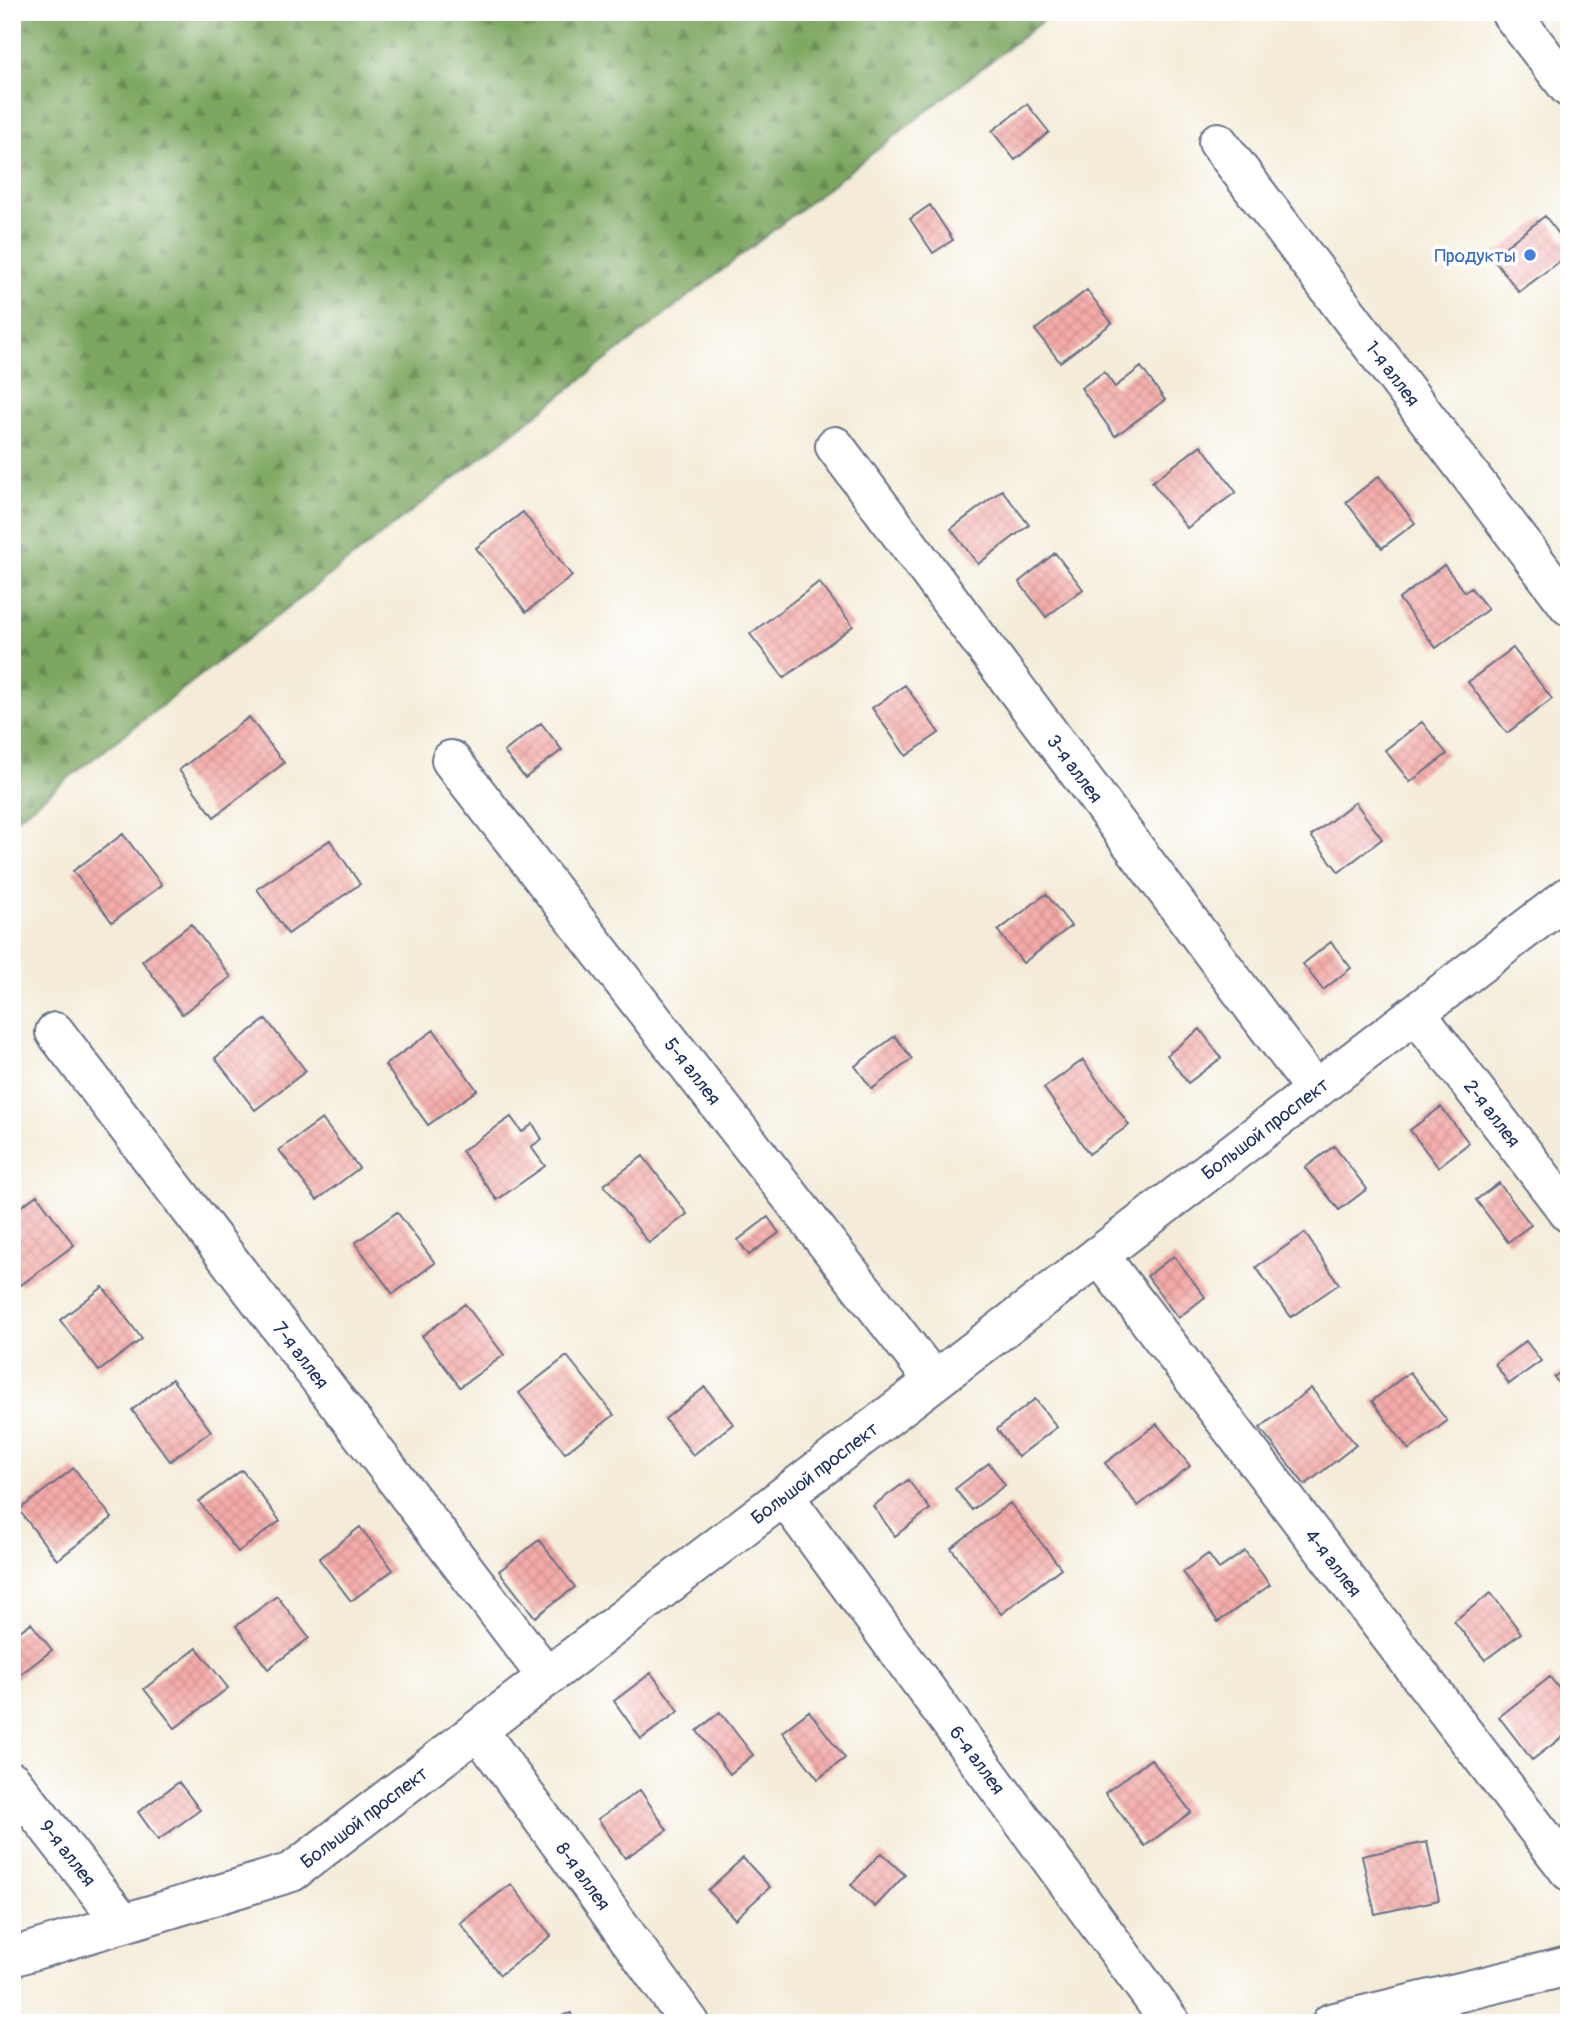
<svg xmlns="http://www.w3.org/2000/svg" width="1581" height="2035" font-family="Pangolin,sans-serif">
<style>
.forest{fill:url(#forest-firs);stroke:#4c6b5f;stroke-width:2}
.building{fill:url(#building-cross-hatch)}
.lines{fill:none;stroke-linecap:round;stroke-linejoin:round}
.minor-casing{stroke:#677189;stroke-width:42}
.major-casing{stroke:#677189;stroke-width:42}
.minor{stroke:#fff;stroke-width:38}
.major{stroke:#fff;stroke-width:38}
.shop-dot{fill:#3f7fe0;stroke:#fff;stroke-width:2.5}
.labels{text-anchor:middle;stroke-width:7;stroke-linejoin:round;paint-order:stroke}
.shop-label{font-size:19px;fill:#366cbe;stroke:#fff;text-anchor:end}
.street-label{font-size:19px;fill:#1b2f5e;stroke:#fff}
</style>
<defs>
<pattern id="forest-firs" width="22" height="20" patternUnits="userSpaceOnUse" patternTransform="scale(1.75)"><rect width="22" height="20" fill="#7da760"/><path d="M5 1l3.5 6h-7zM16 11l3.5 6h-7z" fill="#668852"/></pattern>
<pattern id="building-cross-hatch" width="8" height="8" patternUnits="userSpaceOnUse" patternTransform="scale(1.75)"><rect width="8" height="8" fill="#f4aba7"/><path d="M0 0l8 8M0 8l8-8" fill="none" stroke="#d19392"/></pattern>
</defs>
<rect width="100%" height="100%" fill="#fff"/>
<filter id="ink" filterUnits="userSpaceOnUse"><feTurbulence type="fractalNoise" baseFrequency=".0143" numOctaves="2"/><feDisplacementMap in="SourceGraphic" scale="14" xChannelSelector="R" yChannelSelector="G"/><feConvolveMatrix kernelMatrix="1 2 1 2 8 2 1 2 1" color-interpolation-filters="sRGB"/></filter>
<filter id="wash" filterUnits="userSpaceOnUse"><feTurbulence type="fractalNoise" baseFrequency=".00686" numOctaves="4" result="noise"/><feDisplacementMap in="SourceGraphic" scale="28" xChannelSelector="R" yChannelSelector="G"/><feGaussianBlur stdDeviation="1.57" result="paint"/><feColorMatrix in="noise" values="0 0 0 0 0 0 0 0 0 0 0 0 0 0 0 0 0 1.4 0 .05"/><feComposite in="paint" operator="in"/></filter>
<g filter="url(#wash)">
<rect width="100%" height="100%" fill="#f4ecd8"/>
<path class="forest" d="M12 12H1054L12 822Z"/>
<g id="blocks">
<path class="building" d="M1027 104 1049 132 1015 160 992 131Z
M930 205 953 240 933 253 910 219Z
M1545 216 1569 247V254L1519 292 1492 257Z
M1087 290 1112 323 1060 362 1035 330Z
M1141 367 1165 400 1115 436 1081 388 1104 372 1115 387Z
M1201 445 1236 492 1187 528 1152 482Z
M1379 476 1415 523 1382 548 1346 502Z
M1002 490 1029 525 978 564 951 529Z
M523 512 572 576 526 612 476 548Z
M1055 553 1083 589 1046 617 1019 582Z
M1444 565 1465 592 1471 588 1488 609 1436 648 1399 599Z
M819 582 853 626 784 678 750 634Z
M1513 648 1552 699 1507 733 1468 682Z
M905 685 939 733 906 756 872 708Z
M249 717 284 763 214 817 179 770Z
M1422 722 1447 754 1410 782 1385 750Z
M541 723 562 750 525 778 504 752Z
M1355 802 1382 839 1339 872 1311 836Z
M123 834 162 885 112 922 73 871Z
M330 840 360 884 288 934 257 889Z
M1046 894 1071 926 1023 963 998 931Z
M191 924 231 977 182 1014 142 961Z
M1331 942 1351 968 1323 990 1303 964Z
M266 1019 306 1071 255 1110 215 1058Z
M1200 1029 1221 1058 1188 1083 1167 1055Z
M434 1030 477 1090 428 1125 385 1065Z
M895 1036 912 1059 872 1089 855 1066Z
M1083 1060 1129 1125 1089 1154 1044 1088Z
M1441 1107 1469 1143 1438 1167 1410 1130Z
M511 1117 522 1132 533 1124 542 1139 531 1147 545 1166 497 1200 462 1151Z
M322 1119 359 1168 317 1200 279 1150Z
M1334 1146 1367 1189 1339 1210 1305 1168Z
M643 1156 687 1214 649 1243 604 1185Z
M1499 1183 1531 1225 1508 1242 1476 1200Z
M37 1195 74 1245 21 1285 12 1274V1213Z
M397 1212 435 1263 393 1294 355 1243Z
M768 1217 779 1233 749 1255 738 1240Z
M1305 1233 1339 1284 1291 1317 1256 1267Z
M1174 1256 1205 1297 1178 1318 1147 1276Z
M103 1287 142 1339 99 1371 60 1320Z
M465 1304 504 1355 460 1387 422 1336Z
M1526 1341 1541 1361 1509 1384 1495 1364Z
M567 1356 614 1415 565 1453 519 1393Z
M1569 1366V1397L1554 1377Z
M1410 1372 1447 1421 1409 1450 1372 1401Z
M172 1379 211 1431 170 1461 132 1410Z
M705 1387 733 1424 693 1455 665 1419Z
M1311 1388 1356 1445 1305 1485 1260 1428Z
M1035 1399 1057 1427 1018 1457 997 1429Z
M1157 1424 1190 1466 1138 1506 1105 1463Z
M989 1463 1005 1485 972 1510 955 1489Z
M74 1468 112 1518 57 1560 19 1510Z
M242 1470 280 1521 238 1552 199 1502Z
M908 1480 930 1509 895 1536 873 1506Z
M1010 1503 1061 1568 1001 1614 951 1548Z
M360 1527 393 1570 351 1601 319 1559Z
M539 1540 575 1587 535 1617 499 1571Z
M1245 1551 1270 1585 1218 1622 1183 1572 1208 1554 1219 1569Z
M1491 1593 1521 1633 1485 1660 1454 1621Z
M277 1596 309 1638 268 1669 236 1626Z
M31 1623 52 1650 12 1681V1637Z
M197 1648 228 1688 175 1728 144 1689Z
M651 1673 679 1711 641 1739 614 1701Z
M1550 1677 1569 1702V1732L1532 1760 1499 1717Z
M809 1711 845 1758 818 1779 782 1732Z
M720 1712 753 1755 730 1774 697 1731Z
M1151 1759 1191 1812 1145 1846 1105 1793Z
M179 1782 200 1810 158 1840 138 1812Z
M640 1790 667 1830 625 1858 598 1819Z
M1427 1842 1439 1900 1375 1914 1362 1856Z
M881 1853 905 1875 875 1907 851 1885Z
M743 1858 770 1887 735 1919 708 1890Z
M511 1884 551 1936 500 1975 460 1923Z
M571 2013 573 2023H536V2022Z"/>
</g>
</g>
<g filter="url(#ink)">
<use href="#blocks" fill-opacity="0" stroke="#677189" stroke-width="2"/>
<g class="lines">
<defs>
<g id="minor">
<path id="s1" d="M1218 142 1569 606"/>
<path id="s2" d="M835 446 1315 1090"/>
<path id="s3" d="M451 760 934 1381"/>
<path id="s4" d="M1416 1013 1569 1213"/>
<path id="s5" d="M55 1032 547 1677"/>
<path id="s6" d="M1099 1255 1569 1871"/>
<path id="s7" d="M784 1496 1171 2023"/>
<path id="s8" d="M478 1730 690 2023"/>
<path id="s9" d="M12 1781 123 1923"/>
<path id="s10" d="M12 1957 292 1872 1569 896"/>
<path d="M1331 2023 1569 1966"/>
</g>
<path id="major" d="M1510 12 1569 88"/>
</defs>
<use href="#minor" class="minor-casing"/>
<use href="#major" class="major-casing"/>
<use href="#minor" class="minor"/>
<use href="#major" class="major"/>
</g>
</g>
<circle class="shop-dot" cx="1530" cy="255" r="7"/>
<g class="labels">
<g class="shop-label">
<text x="1516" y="262">Продукты</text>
</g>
<g class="street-label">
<text dy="7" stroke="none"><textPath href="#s1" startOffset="290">1-я аллея</textPath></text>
<text dy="7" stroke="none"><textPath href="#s2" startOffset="402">3-я аллея</textPath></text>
<text dy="7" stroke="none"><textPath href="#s3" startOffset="394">5-я аллея</textPath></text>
<text dy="7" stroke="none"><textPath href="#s4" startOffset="126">2-я аллея</textPath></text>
<text dy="7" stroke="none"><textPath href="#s10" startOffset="1517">Большой проспект</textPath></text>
<text dy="7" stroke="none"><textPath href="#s5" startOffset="406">7-я аллея</textPath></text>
<text dy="7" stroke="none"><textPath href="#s10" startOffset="950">Большой проспект</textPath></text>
<text dy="7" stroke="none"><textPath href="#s6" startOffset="387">4-я аллея</textPath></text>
<text dy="7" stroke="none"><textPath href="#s7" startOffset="327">6-я аллея</textPath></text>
<text dy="7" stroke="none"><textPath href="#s10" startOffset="383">Большой проспект</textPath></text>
<text dy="7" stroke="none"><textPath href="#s9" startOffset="91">9-я аллея</textPath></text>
<text dy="7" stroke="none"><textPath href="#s8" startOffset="180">8-я аллея</textPath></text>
</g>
</g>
<rect width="1581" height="2035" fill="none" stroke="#fff" stroke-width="42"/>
</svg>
